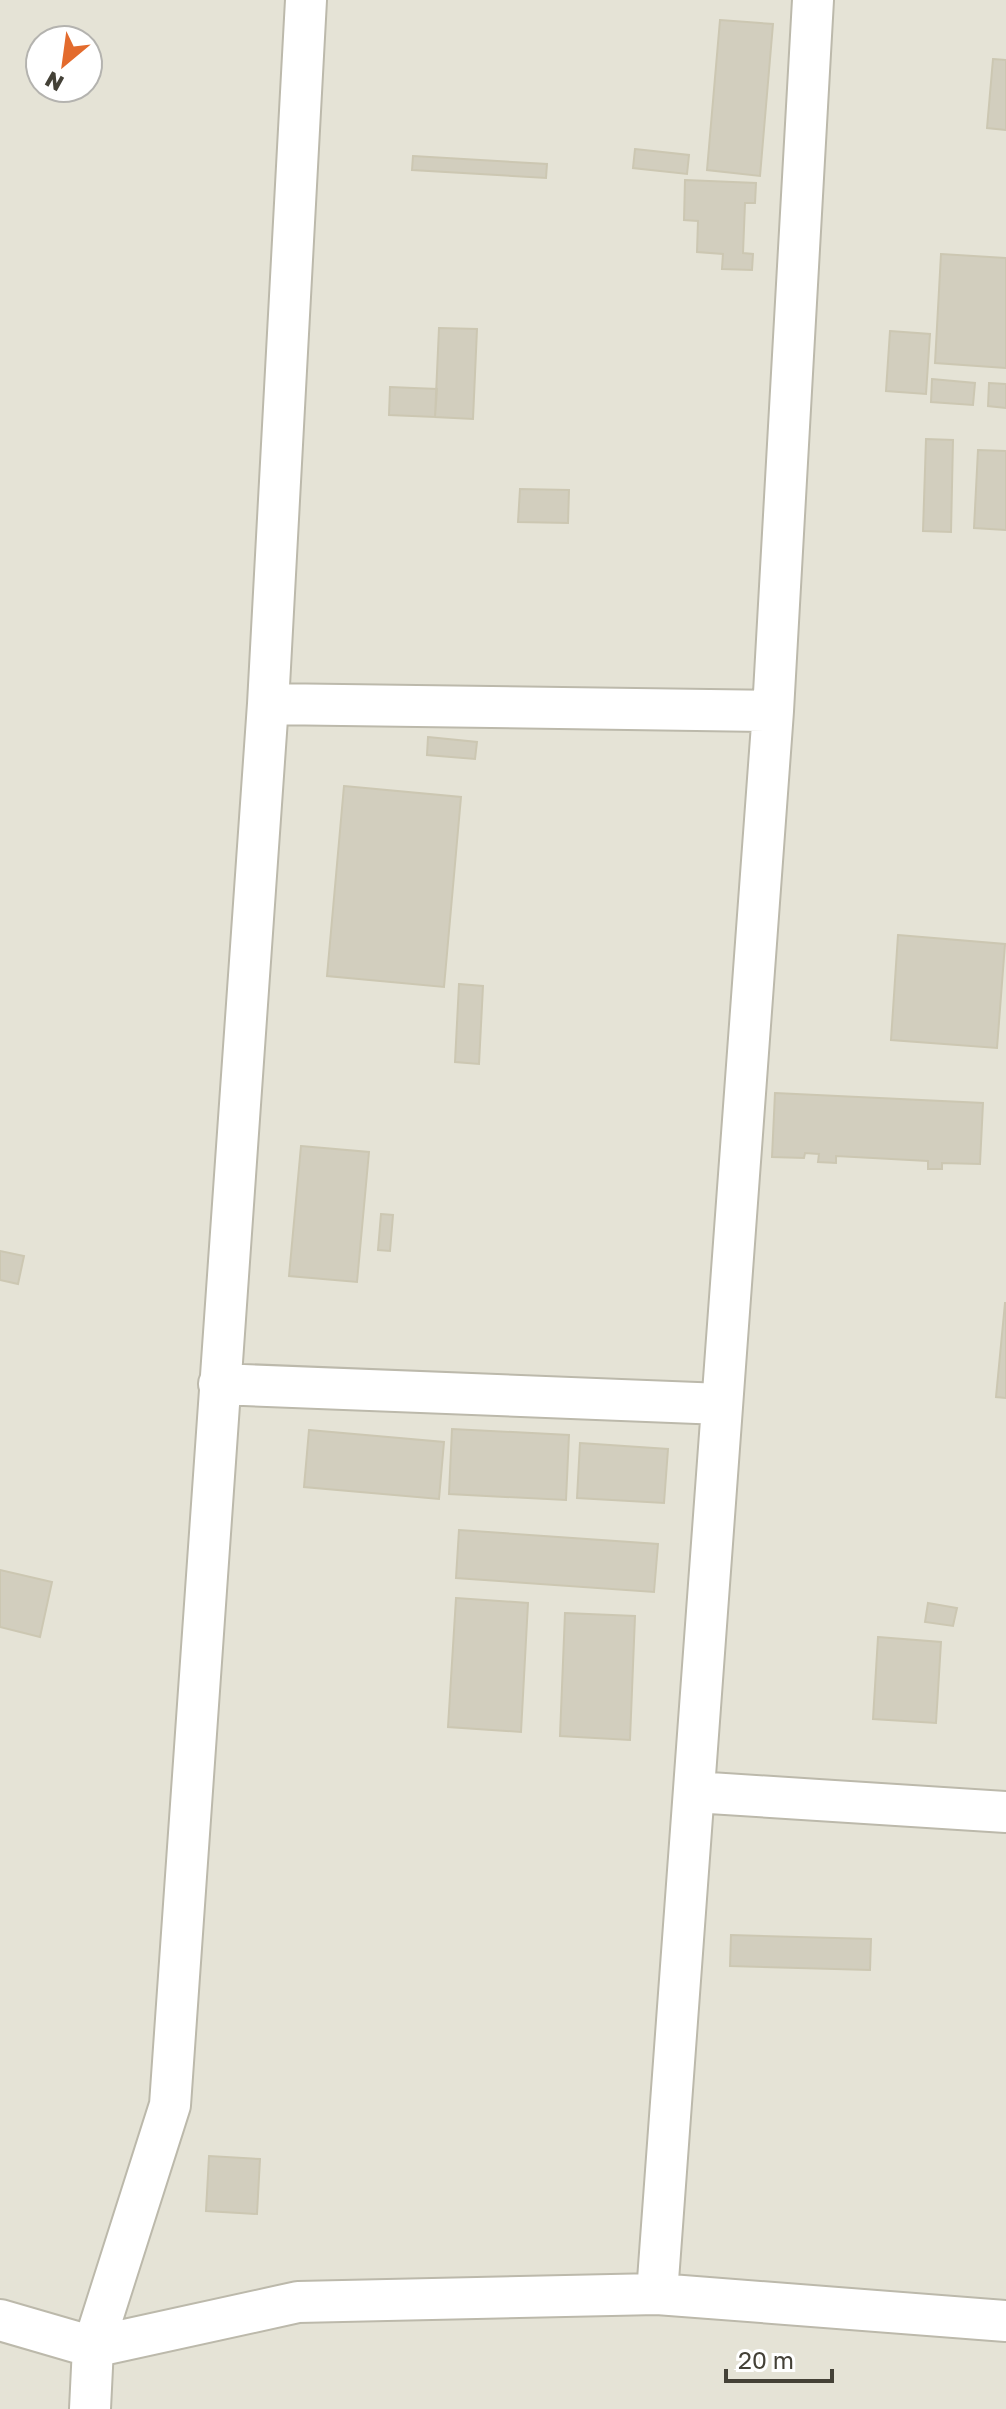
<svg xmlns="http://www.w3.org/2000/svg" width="1006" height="2409" font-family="'Golos Text',sans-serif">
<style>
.residential{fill:#e5e3d6;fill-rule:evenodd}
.building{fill:#d2cebe;stroke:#ccc7b2;stroke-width:2}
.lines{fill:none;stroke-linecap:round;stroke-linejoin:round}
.street-casing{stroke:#bcb9ab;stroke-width:44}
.street{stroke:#fff;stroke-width:40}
</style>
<rect width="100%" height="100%" fill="#f2f0e7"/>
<path class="residential" d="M0 0H1006V2409H0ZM40 40H88V88H40Z"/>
<path class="building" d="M720 20 773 24 760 176 707 170Z
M993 59 1006 60V130L987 128Z
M635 149 689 155 687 174 633 168Z
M413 156 547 164 546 178 412 170Z
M685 180 756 183 755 203H745L743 253 753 254 752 270 722 269 723 254 697 252 698 221 684 220Z
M941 254 1006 258V368L935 363Z
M439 328 477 329 473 419 435 417Z
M890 331 930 334 926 394 886 391Z
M932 379 975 383 973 405 931 402Z
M989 383 1006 384V408L988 406Z
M390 387 437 389 435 417 389 415Z
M926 439 953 440 951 532 923 531Z
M978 450 1006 451V530L974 528Z
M520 489 569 490 568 523 518 522Z
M428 737 477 742 475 759 427 755Z
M344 786 461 797 444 987 327 976Z
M898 935 1005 944 997 1048 891 1040Z
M459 984 483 986 479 1064 455 1062Z
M775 1093 983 1103 980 1164 942 1163V1169H928V1161L836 1156V1163L818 1162 819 1154 805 1153 804 1158 772 1157Z
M301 1146 369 1152 357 1282 289 1276Z
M381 1214 393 1215 390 1251 378 1250Z
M0 1251 24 1256 18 1284 0 1280Z
M1005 1303H1006V1398L996 1397Z
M452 1429 569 1435 566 1500 449 1494Z
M309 1430 444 1442 439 1499 304 1487Z
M580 1443 668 1449 664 1503 577 1498Z
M459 1530 658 1544 654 1592 456 1578Z
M0 1570 52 1582 40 1637 0 1627Z
M456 1598 528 1603 521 1732 448 1727Z
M928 1603 957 1608 953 1626 925 1622Z
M565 1613 635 1616 630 1740 560 1736Z
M878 1637 941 1642 936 1723 873 1719Z
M731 1935 871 1939 870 1970 730 1966Z
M209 2156 260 2159 257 2214 206 2211Z"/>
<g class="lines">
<defs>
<path id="street" d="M268 704 773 711
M219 1384 722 1404
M694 1792 1006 1812
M657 2294 773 711 813 0
M0 2320 93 2347 298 2302 657 2294 1006 2321
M90 2409 93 2347 170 2105 268 704 306 0"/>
</defs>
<use href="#street" class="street-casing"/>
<use href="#street" class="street"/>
</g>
<g transform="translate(64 64) rotate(209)"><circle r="38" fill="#ffffff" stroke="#b4b3af" stroke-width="2"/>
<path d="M0-6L14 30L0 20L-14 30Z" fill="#e36b2d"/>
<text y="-12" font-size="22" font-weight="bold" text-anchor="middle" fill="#444137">N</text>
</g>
<path d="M726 2369v12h106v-12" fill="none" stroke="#444137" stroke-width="4"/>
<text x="738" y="2369" font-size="24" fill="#444137" stroke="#ffffff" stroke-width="6" paint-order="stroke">20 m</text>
</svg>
